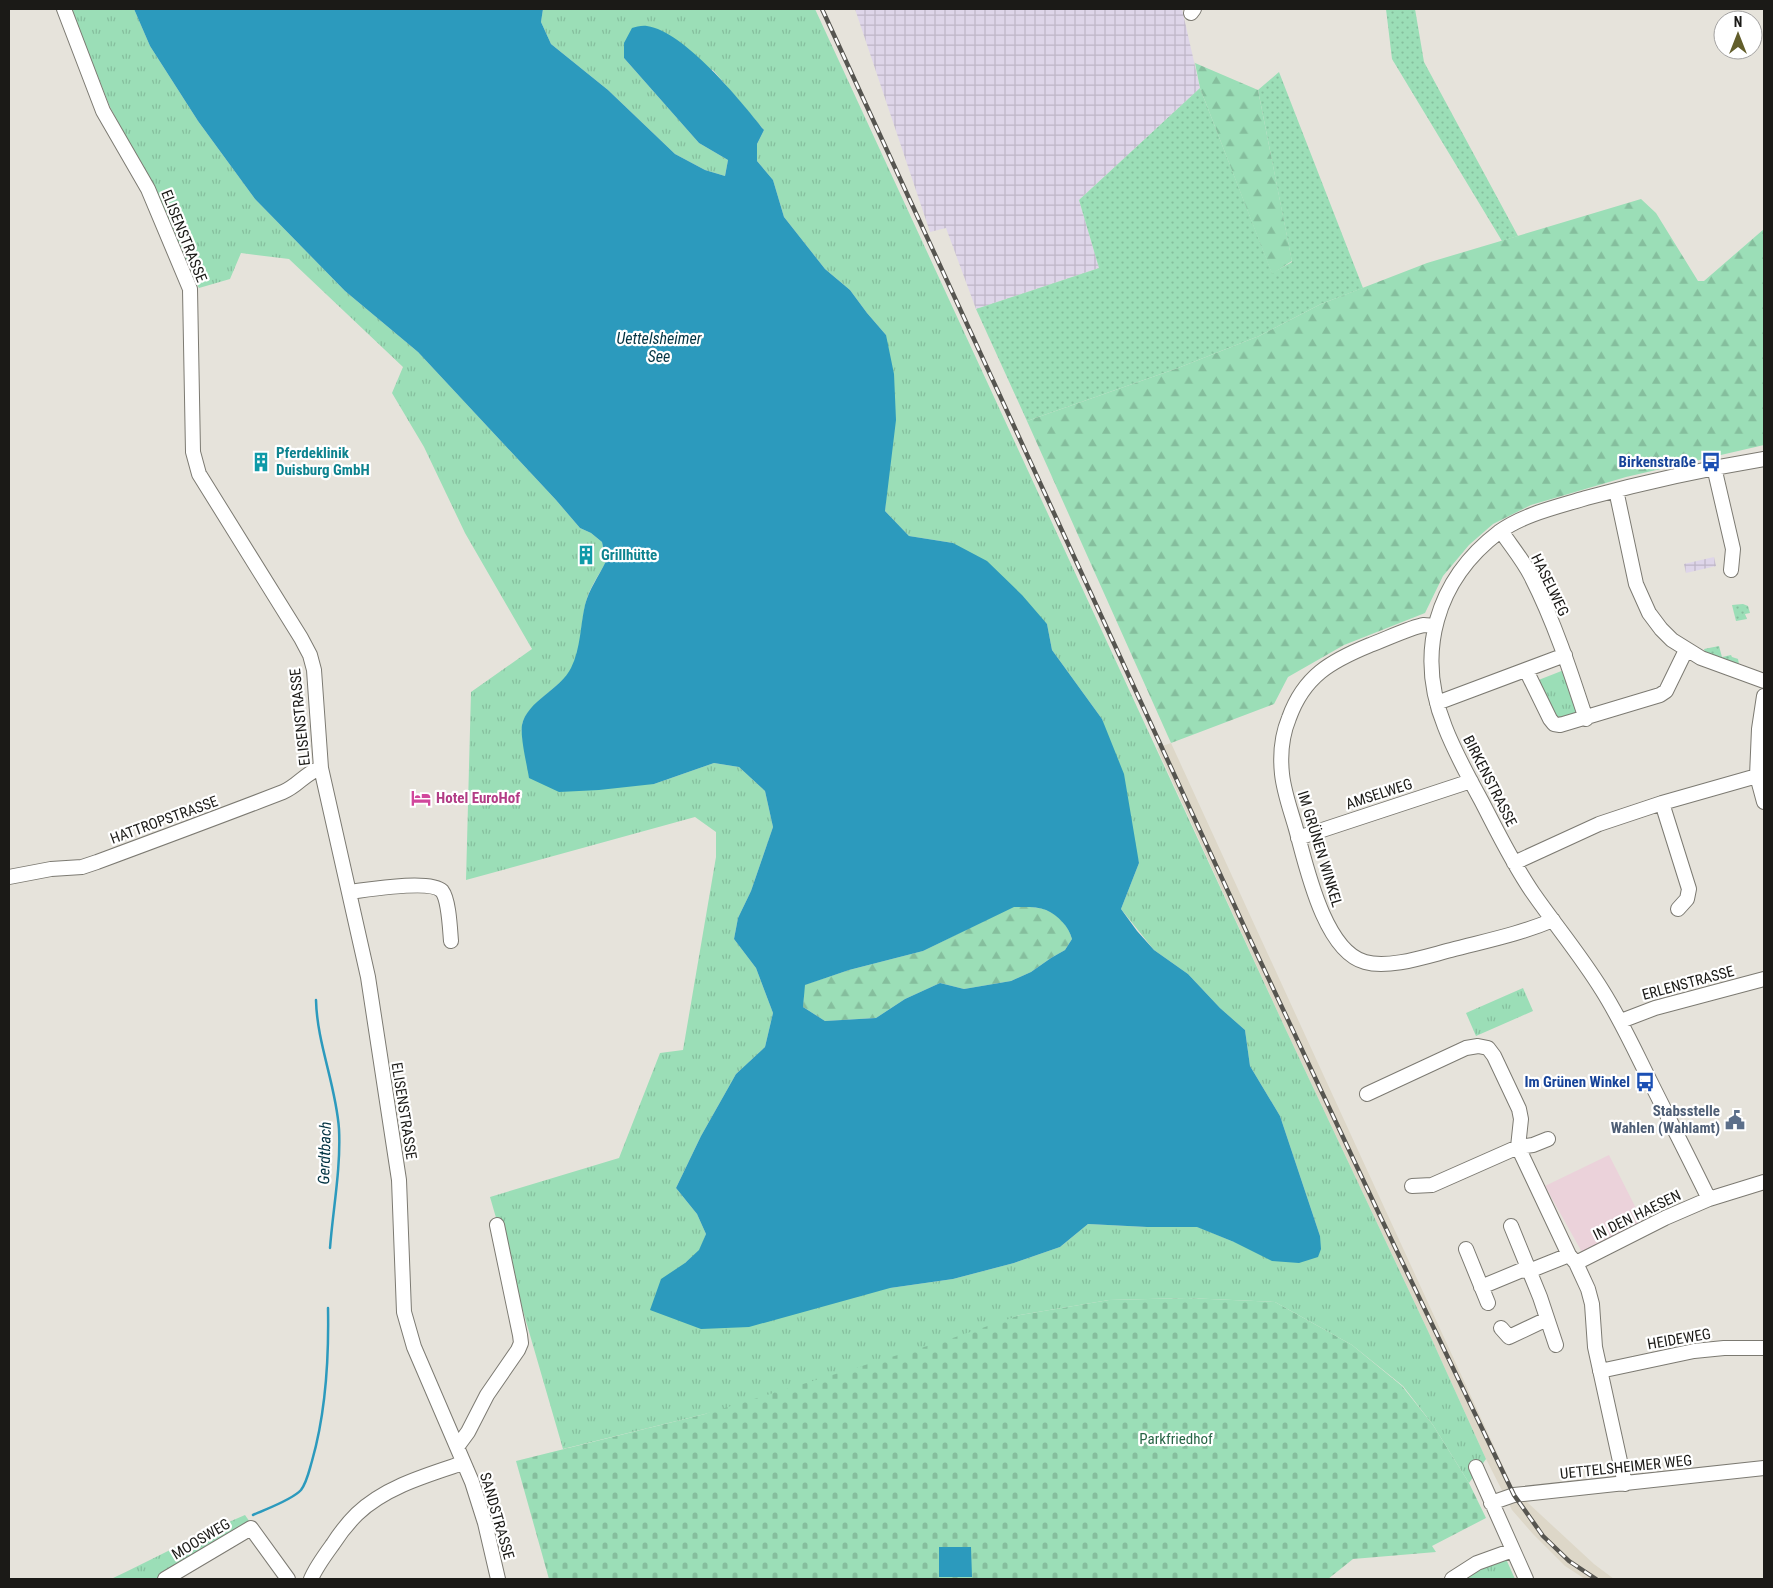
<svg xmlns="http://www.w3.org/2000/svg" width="1773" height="1588" font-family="'Roboto Condensed',sans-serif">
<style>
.built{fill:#ddd7c8}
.industrial{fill:url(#industrial-grid)}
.education{fill:#ebd2da}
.grass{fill:url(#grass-dots)}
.forest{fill:url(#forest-firs)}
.cemetery{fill:url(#cemetery-stones)}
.park{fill:url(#park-tufts)}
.water{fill:#2c9abd;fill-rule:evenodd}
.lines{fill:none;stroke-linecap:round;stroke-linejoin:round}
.stream{stroke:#2c9abd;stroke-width:2.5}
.minor-casing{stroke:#7c7a72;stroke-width:16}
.minor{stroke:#fff;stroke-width:14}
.rail-casing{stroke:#565550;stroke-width:4.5}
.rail{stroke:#fff;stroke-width:2.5;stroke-dasharray:8;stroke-linecap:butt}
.labels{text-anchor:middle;stroke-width:4.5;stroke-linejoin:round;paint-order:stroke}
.street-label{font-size:15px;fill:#1b1a17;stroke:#fff}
.culture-label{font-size:15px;font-weight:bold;fill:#0d838f;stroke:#fff;text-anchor:start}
.transit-label{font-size:15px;font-weight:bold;fill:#164399;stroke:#fff;text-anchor:end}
.hotel-label{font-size:15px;font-weight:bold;fill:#b23c85;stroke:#fff;text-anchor:start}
.service-label{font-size:15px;font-weight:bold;fill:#4e5e75;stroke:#fff;text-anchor:end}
.park-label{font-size:15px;fill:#286646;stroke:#fff}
.water-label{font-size:16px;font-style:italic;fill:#033443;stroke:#fff}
</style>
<defs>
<pattern id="industrial-grid" width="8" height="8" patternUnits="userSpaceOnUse" patternTransform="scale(1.25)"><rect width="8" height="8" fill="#ded5e9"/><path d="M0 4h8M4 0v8" fill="none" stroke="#beb6c7"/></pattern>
<pattern id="grass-dots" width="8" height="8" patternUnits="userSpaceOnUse" patternTransform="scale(1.25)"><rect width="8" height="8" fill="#9bdeb7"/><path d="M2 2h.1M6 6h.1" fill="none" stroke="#85be9d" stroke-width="1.8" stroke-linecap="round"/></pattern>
<pattern id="forest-firs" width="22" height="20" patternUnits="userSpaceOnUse" patternTransform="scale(1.25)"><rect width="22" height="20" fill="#9bdeb7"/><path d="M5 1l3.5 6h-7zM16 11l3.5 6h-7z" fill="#85be9d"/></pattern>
<pattern id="cemetery-stones" width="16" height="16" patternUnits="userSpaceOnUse" patternTransform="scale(1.25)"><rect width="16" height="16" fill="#9bdeb7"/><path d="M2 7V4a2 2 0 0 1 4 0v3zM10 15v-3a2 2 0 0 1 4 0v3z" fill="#85be9d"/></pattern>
<pattern id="park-tufts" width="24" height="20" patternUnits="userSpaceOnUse" patternTransform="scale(1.25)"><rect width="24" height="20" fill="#9bdeb7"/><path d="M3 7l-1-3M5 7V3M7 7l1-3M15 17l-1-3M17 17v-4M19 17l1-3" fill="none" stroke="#85be9d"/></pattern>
</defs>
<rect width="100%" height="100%" fill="#e6e3db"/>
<path class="built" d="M1171 743 1514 1490 1594 1564 1614 1579H1585L1565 1566 1533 1534 1512 1510 1486 1459 1428 1331 1286 1030 1157 748Z"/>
<path class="industrial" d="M855 9H1182L1200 88 1079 200 1099 268 976 309 946 228 930 232Z
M1714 557 1716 566 1686 573 1684 564Z"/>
<path class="education" d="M1609 1155 1643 1222 1583 1254 1545 1186Z"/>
<path class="grass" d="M1386 9H1415L1424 62 1518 236 1502 241 1392 59Z
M1279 72 1363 288 1321 304 1259 336 1178 368 1027 421 976 309 1099 268 1079 200 1200 88 1272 273 1292 262 1258 90Z
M1743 604 1748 606 1750 613 1745 614 1747 619 1736 621 1732 605Z
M1719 646 1722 657 1731 655 1732 657 1738 659 1739 664 1705 652 1704 649Z"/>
<path class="forest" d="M1195 63 1258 90 1292 261 1272 274 1200 88Z
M1641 199 1656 213 1698 281H1704L1764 229V445L1626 477 1531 505 1493 524 1469 545 1443 576 1425 613 1344 645 1288 677 1274 704 1171 743 1027 421 1178 368 1259 336 1321 304 1427 263Z
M1014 906C1024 907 1037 906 1046 910 1059 915 1069 927 1072 939L1065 950 1051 958 1031 972 1011 981 964 989 940 983 905 999 876 1018 825 1021 803 1007 804 985 849 970 923 951Z"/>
<path class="cemetery" d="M1187 1298 1275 1302 1352 1345 1402 1386 1433 1425 1469 1483 1486 1518 1432 1546 1436 1552 1353 1559 1328 1579H549L516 1461 705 1414 774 1386 853 1367 1020 1315 1109 1300Z"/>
<path class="park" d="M71 9H134L150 46 198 121 255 199 345 291 418 352 556 500 580 528 591 533 602 542 606 561C599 576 588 589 585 606 580 627 582 650 571 670 561 687 523 706 522 727 521 733 523 740 524 746L654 784 714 763 739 767 765 791 773 827 751 891 738 918 734 939 756 968 773 1013 765 1047 736 1074 701 1136 676 1188 697 1214 706 1234 700 1250 685 1263 890 1288 953 1279 1014 1263 1060 1247 1088 1224 1147 1227H1198L1234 1242 1320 1236 1280 1116 1250 1066 1245 1030 1220 1008 1188 974 1154 950 1121 909 1139 863 1102 719 1052 650 1047 624 953 543 909 536 885 511 887 487 886 335 867 313 850 290 825 269 784 217 773 180 757 161V144L764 130 713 70 624 58 699 143 728 160 725 176 705 170 675 154 608 90 551 44 541 22 543 9H815L1286 1030 1428 1331 1486 1459 1469 1483 1433 1425 1403 1386 1352 1345 1275 1302 1187 1298 1109 1300 1020 1315 947 1340 705 1414 563 1449 490 1197 619 1158 660 1053 683 1050 716 857V832L695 817 466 880 471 692 532 649 465 533 424 447 392 393 403 367 289 259 241 253 230 279 199 288 190 273 156 192 110 107Z
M1564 670 1577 709 1571 719H1555L1536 681Z
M1523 988 1533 1011 1476 1036 1466 1013Z
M245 1515 252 1525 161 1579H111C156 1558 199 1534 245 1515Z
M1506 1559 1515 1579H1463L1482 1569Z"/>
<path class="water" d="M134 9H543L541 22 551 44 608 90 675 154 705 170 725 176 728 160 699 143 624 58V43L632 28C636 27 642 25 647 26 684 31 741 101 764 130L757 144V161L773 180 784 217 825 269 850 290 867 313 886 335 894 374 896 420 885 511 909 536 953 543 987 561 1022 595 1047 624 1052 650 1102 719 1124 774 1139 863 1121 909 1137 931 1154 950 1188 974 1220 1008 1245 1030 1250 1066 1280 1116 1320 1236 1321 1249 1318 1257 1299 1263 1272 1261 1234 1242 1197 1227H1147L1088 1224 1060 1247 1014 1263 953 1279 890 1288 749 1327 701 1329 650 1310 661 1279 685 1263 699 1250 706 1234 697 1214 676 1188 701 1136 736 1074 765 1047 773 1013 756 968 734 939 738 918 751 891 773 827 765 791 739 767 714 763 654 784 599 790 559 792 529 778C527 765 520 737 522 725 527 701 561 689 571 668 581 648 580 626 585 605 589 589 599 576 606 561L602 542 591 533 580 528 556 500 418 352 345 291 255 199 198 121 150 46ZM1014 907C1023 907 1037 906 1046 910 1058 915 1069 927 1072 939L1065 950 1051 958 1031 972 1011 981 964 989 940 983 905 999 876 1018 825 1021 803 1007 805 985 849 970 923 951Z
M939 1547H971L972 1577H939Z"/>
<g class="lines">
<path class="stream" d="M316 1000C317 1044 336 1085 339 1129 341 1168 333 1209 330 1248
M253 1515C266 1509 292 1500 301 1490 307 1482 309 1471 312 1461 326 1412 329 1359 328 1308"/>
<defs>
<path id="minor" d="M64 9 103 111 148 189 190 289 193 452 199 474 301 638 310 655 314 670 321 768 368 977 399 1180 404 1312 414 1347 472 1482 485 1523 498 1579
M1191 13 1194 9
M1714 467 1733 549 1731 570
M1616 490 1636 584 1649 613 1661 629 1672 640 1701 658 1764 681
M1501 531C1511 546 1523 560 1531 576 1554 621 1570 670 1586 719
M1435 626C1432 626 1427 625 1424 625 1411 627 1384 640 1370 645 1331 661 1304 676 1289 718 1282 735 1280 755 1282 774 1284 793 1291 811 1296 829 1306 865 1324 951 1365 962 1389 969 1427 956 1451 950 1485 941 1520 934 1553 920
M1526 670 1550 719 1554 724 1560 725 1660 695 1666 691 1686 650
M1764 696 1759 729 1757 776 1764 802
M1437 703 1565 655
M1662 803 1689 889 1687 899 1678 909
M1298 838 1471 781
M1514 863 1599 824 1662 803 1757 776
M9 877 51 869 82 867 97 862C159 839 221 816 283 792 298 786 306 772 321 768
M349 892C366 890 430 879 442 891 449 900 450 930 451 941
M1621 1021 1655 1008 1764 979
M1367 1094 1466 1048 1478 1046 1488 1048 1494 1056 1519 1109 1521 1119 1518 1147 1569 1255
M1412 1186 1432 1185 1518 1147 1533 1145 1548 1139
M1709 1199C1690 1160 1670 1121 1651 1083 1635 1051 1621 1020 1602 990 1581 956 1556 926 1533 893 1513 864 1498 833 1482 802 1469 778 1455 753 1445 727 1415 653 1436 580 1499 532 1524 514 1557 507 1586 498 1645 482 1704 469 1764 459
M1511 1226 1540 1297 1556 1345
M1466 1249 1488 1303
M1576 1263 1665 1218 1709 1199 1764 1182
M1481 1287 1522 1270 1529 1271 1569 1255 1576 1263 1588 1289 1592 1304 1595 1347 1625 1484
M1501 1328 1509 1337 1547 1319
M1600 1371 1694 1351 1724 1348H1764
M457 1447 468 1432 487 1395 518 1350 521 1343 520 1335 497 1225
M1476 1467 1526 1579
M1491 1503 1514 1495 1764 1468
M165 1579 251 1528 288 1579
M311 1579C316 1567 325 1555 333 1544 340 1533 348 1523 357 1514 385 1487 427 1475 463 1463
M1452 1579 1477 1563 1513 1550"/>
</defs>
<use href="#minor" class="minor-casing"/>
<use href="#minor" class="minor"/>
<defs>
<path id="rail" d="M822 9 1249 937 1381 1218 1514 1495 1543 1536 1569 1561 1596 1579"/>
</defs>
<use href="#rail" class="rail-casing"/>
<use href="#rail" class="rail"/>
</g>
<defs>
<symbol id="building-bare" viewBox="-9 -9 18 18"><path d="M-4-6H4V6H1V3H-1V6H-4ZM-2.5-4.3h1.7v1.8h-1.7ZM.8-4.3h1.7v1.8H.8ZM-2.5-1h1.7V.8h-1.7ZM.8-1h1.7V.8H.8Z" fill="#0f9aa8" stroke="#fff" stroke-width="2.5" paint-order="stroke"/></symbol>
<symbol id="bus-bare" viewBox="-9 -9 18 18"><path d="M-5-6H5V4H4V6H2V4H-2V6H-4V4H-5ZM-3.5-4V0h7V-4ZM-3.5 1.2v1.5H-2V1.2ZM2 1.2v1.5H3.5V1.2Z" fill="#1a4fb4" stroke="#fff" stroke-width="2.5" paint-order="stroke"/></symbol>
<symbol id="hotel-bare" viewBox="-9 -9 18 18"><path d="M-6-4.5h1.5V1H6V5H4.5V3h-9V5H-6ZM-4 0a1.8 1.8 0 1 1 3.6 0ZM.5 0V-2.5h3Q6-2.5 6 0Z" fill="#d1479c" stroke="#fff" stroke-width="2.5" paint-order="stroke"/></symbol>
<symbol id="civic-bare" viewBox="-9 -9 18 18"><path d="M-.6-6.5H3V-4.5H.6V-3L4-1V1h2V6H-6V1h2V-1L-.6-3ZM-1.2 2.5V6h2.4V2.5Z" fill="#5c6f8a" stroke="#fff" stroke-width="2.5" paint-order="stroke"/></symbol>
</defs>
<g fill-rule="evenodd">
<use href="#building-bare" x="247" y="448" width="28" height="28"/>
<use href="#bus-bare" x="1697" y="448" width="28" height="28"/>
<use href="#building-bare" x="572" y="541" width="28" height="28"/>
<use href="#hotel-bare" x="407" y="784" width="28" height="28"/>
<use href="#bus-bare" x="1631" y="1068" width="28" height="28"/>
<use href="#civic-bare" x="1721" y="1106" width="28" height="28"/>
</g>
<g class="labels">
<g class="street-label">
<text transform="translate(184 236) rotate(68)" y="5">ELISENSTRASSE</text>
<text transform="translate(1550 585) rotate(64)" y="5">HASELWEG</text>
<text transform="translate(300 717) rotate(-96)" y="5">ELISENSTRASSE</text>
<text transform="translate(1490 781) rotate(63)" y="5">BIRKENSTRASSE</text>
<text transform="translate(1379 794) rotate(-18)" y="5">AMSELWEG</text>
<text transform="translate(164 820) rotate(-20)" y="5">HATTROPSTRASSE</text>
<text transform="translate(1320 849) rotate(73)" y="5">IM GRÜNEN WINKEL</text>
<text transform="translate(1688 983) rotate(-15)" y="5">ERLENSTRASSE</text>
<text transform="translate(404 1111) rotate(81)" y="5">ELISENSTRASSE</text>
<text transform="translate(1637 1215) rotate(-26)" y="5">IN DEN HAESEN</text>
<text transform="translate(1679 1339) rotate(-10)" y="5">HEIDEWEG</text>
<text transform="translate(1626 1467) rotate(-6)" y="5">UETTELSHEIMER WEG</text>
<text transform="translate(497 1516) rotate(74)" y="5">SANDSTRASSE</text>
<text transform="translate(201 1539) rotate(-31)" y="5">MOOSWEG</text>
</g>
<g class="culture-label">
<text x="276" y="458">Pferdeklinik<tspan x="276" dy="17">Duisburg GmbH</tspan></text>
<text x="601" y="560">Grillhütte</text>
</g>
<g class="transit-label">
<text x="1696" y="467">Birkenstraße</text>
<text x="1630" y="1087">Im Grünen Winkel</text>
</g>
<g class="hotel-label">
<text x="436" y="803">Hotel EuroHof</text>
</g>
<g class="service-label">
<text x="1720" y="1116">Stabsstelle<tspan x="1720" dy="17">Wahlen (Wahlamt)</tspan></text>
</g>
<g class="park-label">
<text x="1176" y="1444">Parkfriedhof</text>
</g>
<g class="water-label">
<text x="659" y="344">Uettelsheimer<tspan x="659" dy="18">See</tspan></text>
<text transform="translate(324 1153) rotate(-88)" y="6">Gerdtbach</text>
</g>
</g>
<rect width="1773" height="1588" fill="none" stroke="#1b1a17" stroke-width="20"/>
<g transform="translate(1738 35)"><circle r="24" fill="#ffffff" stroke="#a4a3a2"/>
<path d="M0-4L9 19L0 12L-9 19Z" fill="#625e2b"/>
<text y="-8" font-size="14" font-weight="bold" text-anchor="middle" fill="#1b1a17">N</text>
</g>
</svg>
